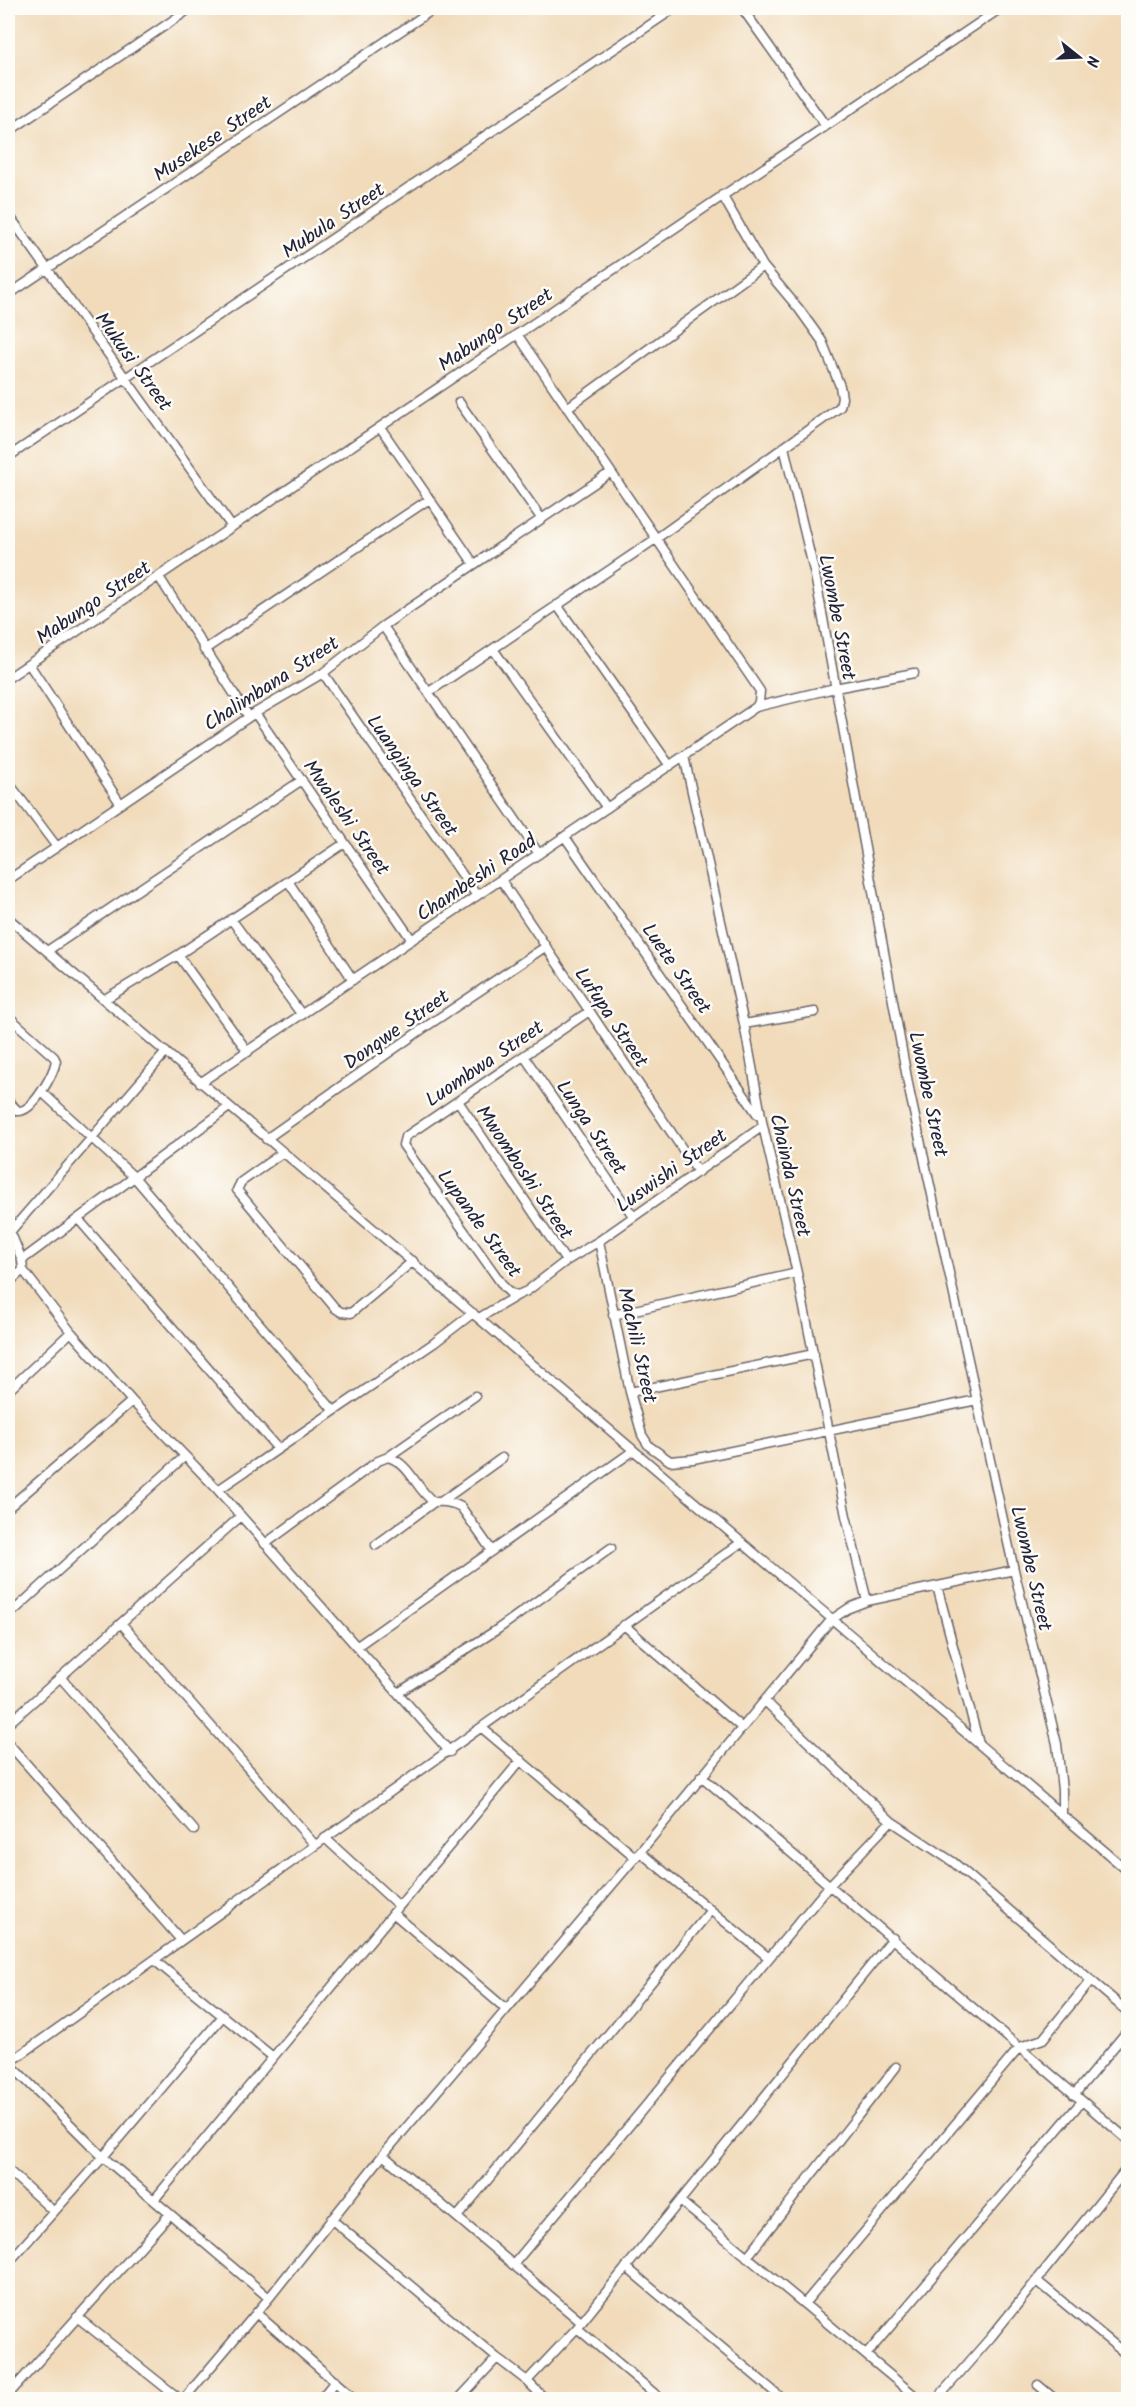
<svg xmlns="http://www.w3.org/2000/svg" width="1136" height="2407" font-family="Kalam,sans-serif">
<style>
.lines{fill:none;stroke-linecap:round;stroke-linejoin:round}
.street-casing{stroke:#6a6368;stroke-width:11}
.street{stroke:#fff;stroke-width:8}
.labels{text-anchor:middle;stroke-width:5;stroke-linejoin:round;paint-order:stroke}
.street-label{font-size:20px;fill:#22223b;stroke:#fdfcf7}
</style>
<rect width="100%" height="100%" fill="#fdfcf7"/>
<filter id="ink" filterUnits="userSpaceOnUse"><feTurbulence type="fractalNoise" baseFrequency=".0167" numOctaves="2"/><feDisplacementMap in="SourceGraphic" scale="12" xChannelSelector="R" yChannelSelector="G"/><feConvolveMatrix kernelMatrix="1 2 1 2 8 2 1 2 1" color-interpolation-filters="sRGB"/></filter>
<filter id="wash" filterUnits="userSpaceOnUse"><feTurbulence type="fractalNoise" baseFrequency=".008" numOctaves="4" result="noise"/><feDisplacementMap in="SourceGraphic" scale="24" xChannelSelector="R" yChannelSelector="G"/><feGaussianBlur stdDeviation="1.35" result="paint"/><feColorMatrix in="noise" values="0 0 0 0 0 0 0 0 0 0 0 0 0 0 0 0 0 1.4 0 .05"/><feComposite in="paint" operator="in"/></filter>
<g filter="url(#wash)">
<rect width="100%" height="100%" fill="#f1dbbb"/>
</g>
<g filter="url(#ink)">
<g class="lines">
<defs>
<path id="street" d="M742 8 825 125
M8 132 191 8
M8 214 232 527
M8 295 435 8
M459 402 541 518
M567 408 763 266
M380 427 474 564
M784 447 815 575 910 1094 1014 1570 1057 1744 1062 1790V1814
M8 457 675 8
M159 577 249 717
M557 605 670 766
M383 626 539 854
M493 649 607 808
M204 650 428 500
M29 664 120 803
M323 673 477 896
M8 678 1001 8
M429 692 657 538 840 407 842 398 840 386 822 341 799 309 763 266 722 195
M756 707 835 688 914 673
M255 713 412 940
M684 756 744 1024 763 1126 797 1273 846 1516 867 1601
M11 786 57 847
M565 837 758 1115
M8 880 255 713 323 673 383 626 611 472
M501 880 698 1172
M288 881 353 980
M8 918 1128 1871
M231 919 302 1015
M47 951 302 780
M178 955 248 1052
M105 999 178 955 345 843
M588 1012 405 1137 403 1145 504 1287 510 1293 518 1295 527 1291 566 1261 599 1241 763 1126
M8 1016 54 1057 56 1061C53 1075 33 1112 18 1111L8 1101
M744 1024 815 1012
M524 1056 633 1216
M200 1083 756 707 759 702 760 691 517 334
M42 1092 135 1178 334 1411
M458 1101 566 1261
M266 1139 421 1030 545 947
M282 1153 241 1182 237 1190 335 1308 341 1312 351 1313 413 1261
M79 1220 278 1449
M8 1226 22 1260 23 1270 71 1332 132 1401 218 1490 450 1752
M10 1232 166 1052
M599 1241 630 1392 642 1435 649 1446 670 1461 693 1459 977 1400
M22 1260 229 1107
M8 1283 23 1270
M613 1315 797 1273
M479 1318 518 1295
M8 1391 71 1332
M630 1392 814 1354
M388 1457C411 1464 416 1490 434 1502
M218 1490 434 1343 473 1313
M442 1501 502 1458
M8 1508 132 1401
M265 1544 378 1461 388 1457 475 1396
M376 1545 434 1502C444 1501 452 1502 461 1507L492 1551
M937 1586 979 1744
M8 1616 184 1457
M121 1623 315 1845
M624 1625 742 1728
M356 1647 633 1451
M61 1678 194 1830
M398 1693 498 1629 611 1548
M765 1701 891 1821 953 1862 1128 2012
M8 1724 241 1516
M482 1728 635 1857
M8 1743 181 1940
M701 1776 1128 2140
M325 1838 399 1906
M640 1852 769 1958
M393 1913 506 2009
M154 1960 273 2057
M8 2062 103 2157 269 2298
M9 2063 742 1542
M1074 2095 1128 2030
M383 2155 581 2322
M8 2170 53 2211
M154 2200 521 1760
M680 2201 920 2400
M457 2217 711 1910
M331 2219 497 2358 527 2381 546 2400
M747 2257 896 2067
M8 2263 103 2157 223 2016
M513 2265 829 1886 891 1821
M626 2267 784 2400
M1036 2280 1128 2356
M804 2304 1020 2047 1043 2039 1091 1980
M256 2313 356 2400
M77 2317 181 2400
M577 2328 662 2400
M866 2355 1082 2101
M527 2381 577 2328 893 1938
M1038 2385 1056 2400
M8 2395 170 2214
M183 2400 269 2298 383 2155 640 1852 831 1620 849 1608 867 1601 1014 1570
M320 2400 335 2381
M458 2400 497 2358
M936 2400 991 2337 1128 2167"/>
</defs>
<use href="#street" class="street-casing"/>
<use href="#street" class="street"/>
</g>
</g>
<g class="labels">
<g class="street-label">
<text transform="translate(212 138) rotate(-34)" y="7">Musekese Street</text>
<text transform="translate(333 220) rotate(-34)" y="7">Mubula Street</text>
<text transform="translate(495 329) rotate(-34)" y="7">Mabungo Street</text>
<text transform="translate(134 361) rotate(54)" y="7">Mukusi Street</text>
<text transform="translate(93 602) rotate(-34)" y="7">Mabungo Street</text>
<text transform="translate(838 617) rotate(79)" y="7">Lwombe Street</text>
<text transform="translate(271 683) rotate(-33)" y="7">Chalimbana Street</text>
<text transform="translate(413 775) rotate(55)" y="7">Luanginga Street</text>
<text transform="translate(347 817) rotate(55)" y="7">Mwaleshi Street</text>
<text transform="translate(476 877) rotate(-34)" y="7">Chambeshi Road</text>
<text transform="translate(677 968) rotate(55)" y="7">Luete Street</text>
<text transform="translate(612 1017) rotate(56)" y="7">Lufupa Street</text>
<text transform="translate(396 1029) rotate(-35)" y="7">Dongwe Street</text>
<text transform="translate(484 1063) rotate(-34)" y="7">Luombwa Street</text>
<text transform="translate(929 1094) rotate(78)" y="7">Lwombe Street</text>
<text transform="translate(592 1127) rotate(56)" y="7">Lunga Street</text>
<text transform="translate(671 1170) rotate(-35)" y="7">Luswishi Street</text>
<text transform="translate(525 1172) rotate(56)" y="7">Mwomboshi Street</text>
<text transform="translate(791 1175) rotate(77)" y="7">Chainda Street</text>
<text transform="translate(480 1223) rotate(54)" y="7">Lupande Street</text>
<text transform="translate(638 1345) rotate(77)" y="7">Machili Street</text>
<text transform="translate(1032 1568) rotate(77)" y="7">Lwombe Street</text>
</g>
</g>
<rect width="1136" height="2407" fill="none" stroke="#fdfcf7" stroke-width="30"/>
<g transform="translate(1079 57) rotate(108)" stroke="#fdfcf7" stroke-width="4.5" paint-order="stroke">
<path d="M0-4.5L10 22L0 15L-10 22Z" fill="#22223b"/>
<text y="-9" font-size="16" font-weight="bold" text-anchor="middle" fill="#22223b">N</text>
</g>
</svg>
